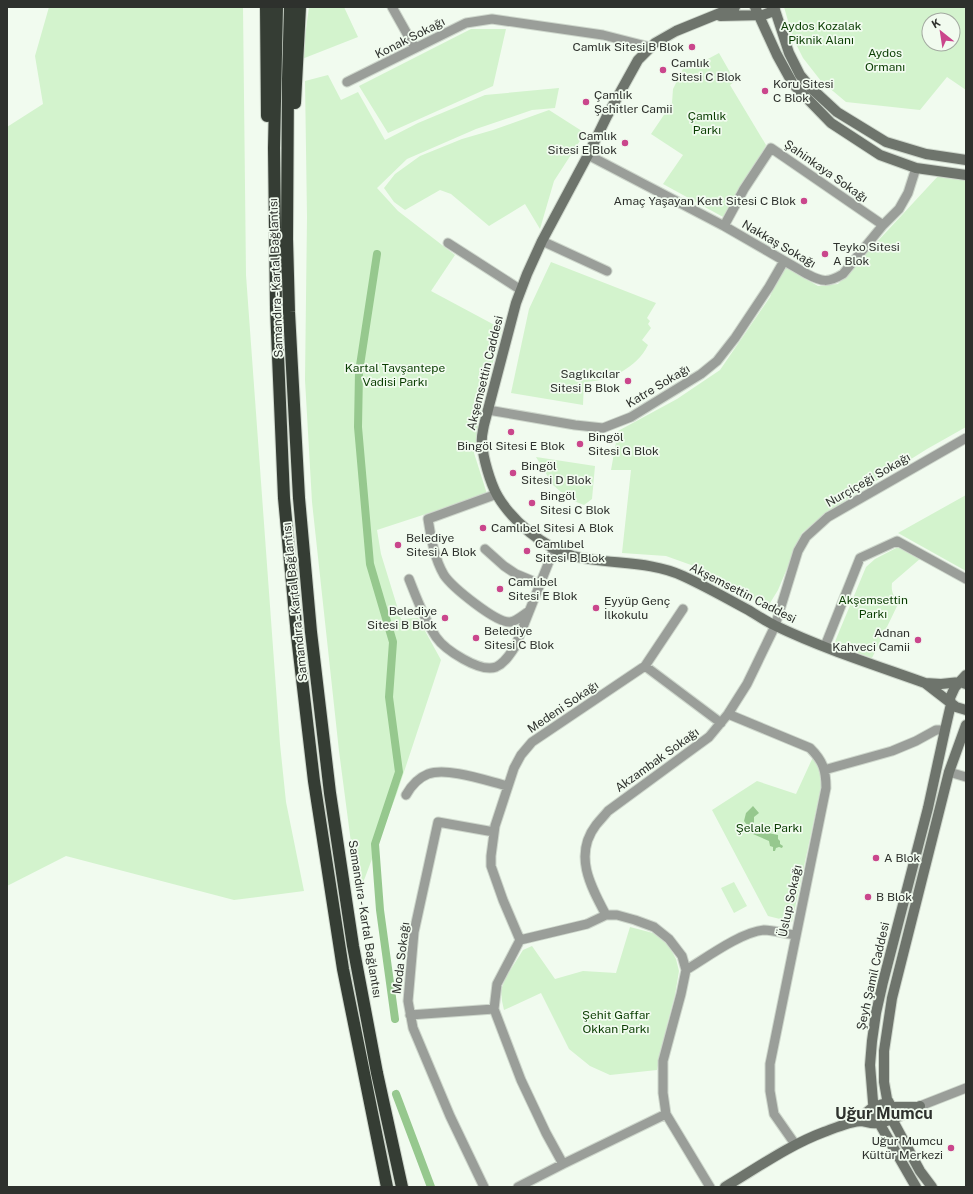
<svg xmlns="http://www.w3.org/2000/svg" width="973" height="1194" font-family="'Public Sans',sans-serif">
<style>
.green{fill:#d3f3cd;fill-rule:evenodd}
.water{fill:#96c88e}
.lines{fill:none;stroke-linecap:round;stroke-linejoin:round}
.canal{stroke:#96c88e;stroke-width:8}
.street-casing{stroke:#ced7cc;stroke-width:11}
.secondary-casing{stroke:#ced7cc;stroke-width:12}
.highway-casing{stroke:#ced7cc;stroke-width:14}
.street{stroke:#9a9e99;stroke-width:9}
.secondary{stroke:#6e746c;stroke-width:10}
.highway{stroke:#353d34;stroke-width:12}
.poi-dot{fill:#ca468c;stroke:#f1fbef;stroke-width:1.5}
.labels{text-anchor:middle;stroke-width:3.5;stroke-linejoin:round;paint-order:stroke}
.park-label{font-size:12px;fill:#0a3d02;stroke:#f1fbef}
.street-label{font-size:12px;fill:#2e312d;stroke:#f1fbef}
.poi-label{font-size:12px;fill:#2e312d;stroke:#f1fbef;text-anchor:start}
.district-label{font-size:16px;font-weight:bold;fill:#2e312d;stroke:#f1fbef}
</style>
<rect width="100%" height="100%" fill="#f1fbef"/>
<path class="green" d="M49 7H243L246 275 280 744 286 802 304 891 234 900 66 856 7 886V127L43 104 35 56Z
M309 7H344L358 37 302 59Z
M784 7H966V90L947 77 920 110 846 102 821 81 803 58 793 38ZM929 20H953V44H929Z
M471 29H506L493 86 388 133 359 86Z
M719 53 735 81 730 85 766 145 758 162 725 218 663 184 683 155 651 134 672 103 673 89 684 67H693Z
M328 75 341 100 358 92 385 140 418 123 485 95 559 88 555 108 532 110 476 129 407 159 377 188 398 211 455 255 431 291 502 329 483 399 474 453 487 494 377 530 381 554 401 619 418 618 441 660 397 793 358 896 339 751 312 502 305 380 307 217 305 81Z
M549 110 585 133 554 181 540 229 525 204 489 226 451 194 440 190 405 210 394 202 384 188 395 174 420 156 462 139 493 130Z
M939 175 966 180V427L927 449 827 512 802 533 778 590 767 608 705 570 666 556 622 553 631 470H611L618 431 677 399 720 370 770 297 782 265 818 286 838 284Z
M551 262 656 303 647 318 650 321 648 324 651 328 642 340 648 345C637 368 608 382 584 382L583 405 511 393 529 309Z
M536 457 595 466 592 499 584 505 569 499 553 485Z
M966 495V571L898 533Z
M898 547 921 558 892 583C891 591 893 596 899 602L872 658 834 644 866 567 875 559Z
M813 757 820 767 822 783 792 922 768 916 712 810 757 781 796 794Z
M734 882 747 906 734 913 721 888Z
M630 927 653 933 668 944 676 959 679 971 675 995 668 1021 657 1070 610 1075 590 1066 569 1049 541 993 504 1010 502 1001 501 990 506 977 523 950 532 946 555 979 583 971 616 973Z"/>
<path class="water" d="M753 806 759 813 754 817V825L763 832 778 835V839L780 841V844L783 846 782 848 779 847 776 848 775 851H773V847L770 846 769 841 746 831 747 825 744 821 746 813Z"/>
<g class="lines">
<path class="canal" d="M377 254 359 372 358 427 370 564 393 642 389 697 399 772 375 844 380 910 395 1019
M396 1094 431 1187"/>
<defs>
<path id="street" d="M392 7 415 48
M347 82 466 23 492 19 603 35 650 47
M588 155 724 226 807 274C822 282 828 283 843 274L883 225 899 209 908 193 916 168
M724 226 744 189 771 148 883 225
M542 241 607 271
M448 243 521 290
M488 410 575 425 603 428 631 417 701 374 717 361 735 338 769 287 784 261
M497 494 428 519C431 537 434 558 444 575 452 587 496 623 510 622 517 621 523 615 529 611
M485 549 504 566 516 574 540 584
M409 579C417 599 424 619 436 637 445 650 480 673 496 667 505 663 510 654 515 647L554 549
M825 646 860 558 897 541 966 579
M645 666 683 609
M728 714 810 748C823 761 826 770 826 788L770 1064V1091L774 1114 795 1144
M824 770 892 751 916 741 936 730H945
M949 772 966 777
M406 795C411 786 418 778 428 774 448 767 487 781 508 786
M606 915C591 887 573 855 596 825 600 820 604 816 608 811L709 737 728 714 747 684 775 626 798 551 806 537 828 517 966 438
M520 940 503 900 491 866V856L495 826 514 768 521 755 532 742 645 666 721 723
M686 970C706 958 741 932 764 930 774 930 785 934 795 935
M410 1015 494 1009
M920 1106 966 1088
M666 1114 563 1164 546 1133 521 1080 494 1009 497 984 520 940 587 924 606 915H617L635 920 654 927 669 939 682 956 686 970 681 994 671 1031 663 1061V1093L666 1114 710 1187
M484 1187 450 1116 413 1028 408 1001 414 932 438 822 494 832
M518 1187 563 1164"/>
<path id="secondary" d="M735 7 676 31 655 43 638 60 607 116 588 155 542 241 527 274 516 303 484 425C483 431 481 437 482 443 483 458 490 482 497 495 512 521 544 548 573 556 609 565 649 560 683 576 705 586 728 599 750 611 758 616 767 622 776 626 824 649 875 665 925 683L941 684 960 682 966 684
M755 7 777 55 793 84 831 123 880 155 916 168 966 175
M774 7 789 53 800 75 811 88 837 112 886 142 926 154 966 160
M720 16 763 15 771 12 775 9
M925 683 956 707 966 710
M862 1121 867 1112 873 1107 883 1104 891 1107H916
M725 1187C757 1168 789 1145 824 1132 835 1128 851 1121 862 1121 868 1122 871 1124 877 1123 892 1121 906 1113 920 1106
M916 1187 874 1114 870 1065 872 1041 876 1013 883 982 928 808 945 730 951 704 950 698 955 687 966 675
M932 1187 920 1171 893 1121V1110L887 1099 884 1082V1051L892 998 949 772 966 725"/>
<path id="highway" d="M266 7 267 116
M277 7 274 148 276 308 284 498 297 636 314 781 343 969 387 1187
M290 7 288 79 287 239 289 312 299 498 311 632 330 793 353 946 377 1073 402 1187
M295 103 300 7"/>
</defs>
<use href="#street" class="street-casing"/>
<use href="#secondary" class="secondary-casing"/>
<use href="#highway" class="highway-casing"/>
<use href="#street" class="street"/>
<use href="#secondary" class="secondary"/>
<use href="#highway" class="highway"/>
</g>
<g class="poi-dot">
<circle cx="692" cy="47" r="4"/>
<circle cx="663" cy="70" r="4"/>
<circle cx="765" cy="91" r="4"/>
<circle cx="586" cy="102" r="4"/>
<circle cx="625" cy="143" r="4"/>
<circle cx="804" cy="201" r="4"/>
<circle cx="825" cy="254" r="4"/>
<circle cx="628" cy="381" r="4"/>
<circle cx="511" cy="432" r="4"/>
<circle cx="580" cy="444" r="4"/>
<circle cx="513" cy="473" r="4"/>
<circle cx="532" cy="503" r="4"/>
<circle cx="483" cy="528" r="4"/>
<circle cx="398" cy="545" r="4"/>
<circle cx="527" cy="551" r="4"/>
<circle cx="500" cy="589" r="4"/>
<circle cx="596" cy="608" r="4"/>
<circle cx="445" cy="618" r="4"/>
<circle cx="476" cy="638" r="4"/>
<circle cx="918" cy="640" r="4"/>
<circle cx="876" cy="858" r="4"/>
<circle cx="868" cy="897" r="4"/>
<circle cx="951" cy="1148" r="4"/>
</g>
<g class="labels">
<g class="park-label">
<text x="821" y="30">Aydos Kozalak<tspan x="821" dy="14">Piknik Alanı</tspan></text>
<text x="885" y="57">Aydos<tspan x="885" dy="14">Ormanı</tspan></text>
<text x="707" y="120">Çamlık<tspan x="707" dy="14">Parkı</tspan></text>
<text x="395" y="372">Kartal Tavşantepe<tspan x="395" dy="14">Vadisi Parkı</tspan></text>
<text x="873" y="604">Akşemsettin<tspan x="873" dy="14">Parkı</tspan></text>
<text x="769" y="832">Şelale Parkı</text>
<text x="616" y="1019">Şehit Gaffar<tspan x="616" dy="14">Okkan Parkı</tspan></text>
</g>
<g class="street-label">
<text transform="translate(410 38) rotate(-27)" y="4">Konak Sokağı</text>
<text transform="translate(826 171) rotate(35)" y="4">Şahinkaya Sokağı</text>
<text transform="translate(779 244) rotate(30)" y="4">Nakkaş Sokağı</text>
<text transform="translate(276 278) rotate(-92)" y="4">Samandıra - Kartal Bağlantısı</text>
<text transform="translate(485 373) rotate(-76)" y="4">Akşemsettin Caddesi</text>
<text transform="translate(658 386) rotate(-31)" y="4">Katre Sokağı</text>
<text transform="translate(868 480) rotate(-30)" y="4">Nurçiçeği Sokağı</text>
<text transform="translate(743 593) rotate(27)" y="4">Akşemsettin Caddesi</text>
<text transform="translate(295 602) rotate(-96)" y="4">Samandıra - Kartal Bağlantısı</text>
<text transform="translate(563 707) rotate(-34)" y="4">Medeni Sokağı</text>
<text transform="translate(657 760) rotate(-36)" y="4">Akzambak Sokağı</text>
<text transform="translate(790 901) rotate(-78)" y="4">Üslup Sokağı</text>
<text transform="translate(365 919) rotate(81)" y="4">Samandıra - Kartal Bağlantısı</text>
<text transform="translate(401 958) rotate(-83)" y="4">Moda Sokağı</text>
<text transform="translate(873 976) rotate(-77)" y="4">Şeyh Şamil Caddesi</text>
</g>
<g class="poi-label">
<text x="684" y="51" text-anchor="end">Camlık Sitesi B Blok</text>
<text x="671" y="67">Camlık<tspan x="671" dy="14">Sitesi C Blok</tspan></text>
<text x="773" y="88">Koru Sitesi<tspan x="773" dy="14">C Blok</tspan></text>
<text x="594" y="99">Çamlık<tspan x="594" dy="14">Şehitler Camii</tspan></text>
<text x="617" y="140" text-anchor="end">Camlık<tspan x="617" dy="14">Sitesi E Blok</tspan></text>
<text x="796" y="205" text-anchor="end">Amaç Yaşayan Kent Sitesi C Blok</text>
<text x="833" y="251">Teyko Sitesi<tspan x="833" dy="14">A Blok</tspan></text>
<text x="620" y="378" text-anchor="end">Saglıkcılar<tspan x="620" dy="14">Sitesi B Blok</tspan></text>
<text x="588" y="441">Bingöl<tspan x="588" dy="14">Sitesi G Blok</tspan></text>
<text x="511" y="450" text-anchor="middle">Bingöl Sitesi E Blok</text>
<text x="521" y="470">Bingöl<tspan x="521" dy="14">Sitesi D Blok</tspan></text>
<text x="540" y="500">Bingöl<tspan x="540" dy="14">Sitesi C Blok</tspan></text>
<text x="491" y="532">Camlıbel Sitesi A Blok</text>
<text x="406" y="542">Belediye<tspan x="406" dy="14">Sitesi A Blok</tspan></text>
<text x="535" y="548">Camlıbel<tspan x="535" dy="14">Sitesi B Blok</tspan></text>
<text x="508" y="586">Camlıbel<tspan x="508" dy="14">Sitesi E Blok</tspan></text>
<text x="604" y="605">Eyyüp Genç<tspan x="604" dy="14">İlkokulu</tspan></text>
<text x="437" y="615" text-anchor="end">Belediye<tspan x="437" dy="14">Sitesi B Blok</tspan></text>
<text x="484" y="635">Belediye<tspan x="484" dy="14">Sitesi C Blok</tspan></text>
<text x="910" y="637" text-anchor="end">Adnan<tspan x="910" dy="14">Kahveci Camii</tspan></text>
<text x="884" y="862">A Blok</text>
<text x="876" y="901">B Blok</text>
<text x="943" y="1145" text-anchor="end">Uğur Mumcu<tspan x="943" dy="14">Kültür Merkezi</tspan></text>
</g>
<g class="district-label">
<text x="884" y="1119">Uğur Mumcu</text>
</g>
</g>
<rect width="973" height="1194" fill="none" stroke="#2e312d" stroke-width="16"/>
<g transform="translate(941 32) rotate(330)"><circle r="19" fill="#f1fbef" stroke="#a3aaa1"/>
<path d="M0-3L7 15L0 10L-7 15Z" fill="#ca468c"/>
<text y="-6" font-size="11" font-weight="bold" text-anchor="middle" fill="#2e312d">K</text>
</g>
</svg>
